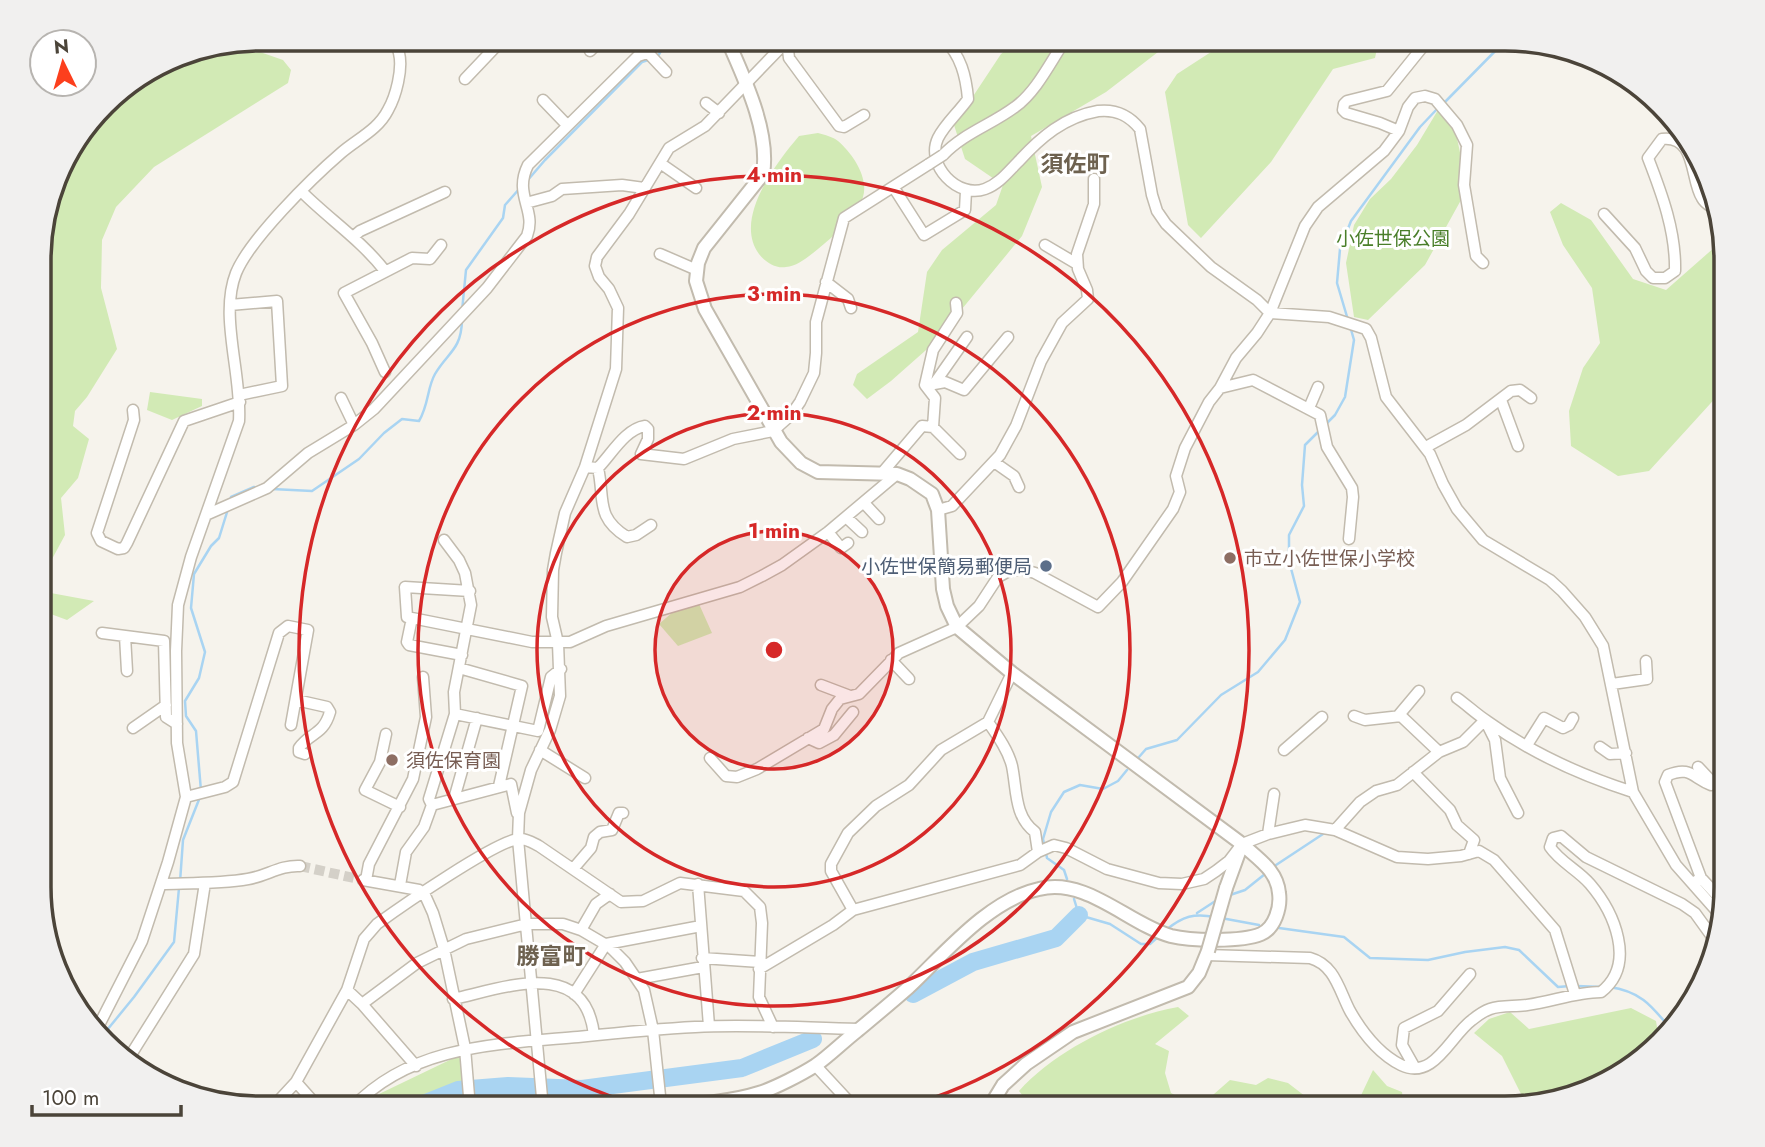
<svg xmlns="http://www.w3.org/2000/svg" width="1765" height="1147" font-family="Jost,'Noto Sans JP',sans-serif">
<style>
.green{fill:#d2eab5}
.lines{fill:none;stroke-linecap:round;stroke-linejoin:round}
.stream{stroke:#a9d4f2;stroke-width:2.5}
.river{stroke:#a9d4f2;stroke-width:18}
.minor-tunnel{stroke:#d4d0c8;stroke-width:10;stroke-dasharray:10 5;stroke-linecap:butt}
.minor-casing{stroke:#c2bbae;stroke-width:13}
.tertiary-casing{stroke:#c2bbae;stroke-width:16}
.minor{stroke:#fff;stroke-width:10}
.tertiary{stroke:#fff;stroke-width:12}
.minor-bridge-casing{stroke:#c2bbae;stroke-width:13;stroke-linecap:butt}
.tertiary-bridge-casing{stroke:#c2bbae;stroke-width:16;stroke-linecap:butt}
.minor-bridge{stroke:#fff;stroke-width:10}
.tertiary-bridge{stroke:#fff;stroke-width:12}
.ring{fill:none;stroke:#d62828;stroke-width:3.5}
.education-dot{fill:#8d6e63;stroke:#fff;stroke-width:2.5}
.service-dot{fill:#5c6f8a;stroke:#fff;stroke-width:2.5}
.labels{text-anchor:middle;stroke-width:6;stroke-linejoin:round;paint-order:stroke}
.park-label{font-size:19px;fill:#4a7f2a;stroke:#fff}
.education-label{font-size:19px;fill:#785e54;stroke:#fff;text-anchor:start}
.service-label{font-size:19px;fill:#4e5e75;stroke:#fff;text-anchor:end}
.quarter-label{font-size:23px;font-weight:bold;fill:#6e6250;stroke:#fff}
.rim{fill:none;stroke:#4b4439;stroke-width:3.5}
.centre{fill:#d62828;stroke:#fff;stroke-width:3.5}
.ring-label{font-size:21px;text-anchor:middle;font-weight:bold;fill:#d62828;stroke:#fff;stroke-width:6;stroke-linejoin:round;paint-order:stroke}
</style>
<rect width="100%" height="100%" fill="#f6f3ec"/>
<path class="green" d="M1019 39H1175L1106 92 1031 136 1042 187 1022 236 934 343 891 381 867 399 853 385 857 374 918 332 927 272 942 250 996 205 1003 185 965 159 954 125 1001 54Z
M1231 39H1379L1375 58 1333 69 1271 162 1201 238 1188 225 1165 92 1177 74Z
M260 52 283 60 291 70 288 83 154 167 116 207 102 240 101 288 117 349 87 397 75 411 73 426 89 439 78 478 61 498 65 535 51 561 40 564V231L62 162 114 94 130 88 201 57Z
M1438 110 1455 129 1461 157V200L1425 265 1368 320 1354 317 1346 263 1354 225 1370 199 1391 179 1417 145Z
M818 133C825 135 833 137 838 141 852 153 869 177 863 197 858 214 832 238 818 249 809 256 798 266 786 267 776 269 765 262 759 254 733 219 776 163 799 136Z
M1561 203 1591 220 1633 279 1666 290 1724 239 1726 246V359L1720 393 1649 471 1618 476 1571 446 1569 411 1583 368 1600 343 1592 288 1563 245 1550 212Z
M150 392 202 399V406L172 420 147 410Z
M40 591 94 601 67 620 40 610Z
M699 604 712 633 678 646 659 624 674 611Z
M1178 1007 1189 1016 1155 1044 1169 1051 1165 1073 1171 1093 1185 1100V1108H1023L1027 1101 1019 1091C1057 1049 1123 1017 1178 1007Z
M1631 1008 1656 1021 1659 1039 1615 1079 1527 1106 1502 1056 1474 1033 1489 1019 1510 1012 1529 1029Z
M458 1056 462 1058 467 1108H381L386 1104 379 1094Z
M1373 1070 1387 1086 1402 1092 1404 1108H1355Z
M1268 1078 1288 1083 1314 1103 1312 1108H1198L1230 1080 1256 1085Z"/>
<g class="lines">
<path class="stream" d="M658 56 668 39
M1443 104 1507 39
M527 181 545 160 642 62 651 59
M462 311 466 270 503 218 505 205 520 188
M1348 320 1337 283 1340 249 1351 221 1420 127 1438 108
M1326 424 1335 415 1345 397 1354 340 1350 326
M272 489 312 491 359 459 384 433 402 419 419 421C429 404 427 388 435 374 448 352 461 350 462 321
M231 500V497L254 487 258 488
M1139 757 1146 749 1177 740 1221 695 1258 672 1285 640 1300 602 1289 561V535L1304 506 1302 485 1305 445 1319 431
M201 791 196 731 186 716 185 701 199 678 205 652 191 608 194 574 211 546 219 538 228 509
M1273 867 1323 834
M1067 879 1064 870 1047 858 1043 839 1051 812 1064 792 1080 785 1103 789 1118 781 1127 770
M180 882 183 840 200 797
M1230 895 1245 890 1265 874
M1074 899 1079 915 1110 924 1141 944H1150L1159 936
M1197 913 1220 898
M1221 918 1259 925
M1279 928 1344 937 1370 958 1428 960 1465 952 1505 947 1519 950 1558 987 1570 986
M1166 930C1183 916 1194 913 1215 917
M1577 986 1602 987
M1609 987C1640 991 1651 1005 1670 1028
M103 1035 134 997 174 942 179 888"/>
<path class="river" d="M913 994 973 962 1056 938 1079 915
M413 1108 458 1090 508 1086 582 1089 742 1068 813 1039"/>
<path class="minor-tunnel" d="M300 866 363 880"/>
<defs>
<path id="minor" d="M635 39 666 72
M944 39C961 56 966 76 968 99 959 112 945 124 938 138 925 165 958 199 985 189 999 184 1008 172 1018 162 1041 137 1064 117 1098 111 1116 109 1129 115 1140 129L1152 195 1157 211 1166 224 1211 267 1257 300 1270 313 1329 317 1366 329 1371 338 1386 397 1430 454 1443 484 1457 509 1483 540 1550 580 1562 591 1585 617 1603 646 1633 792 1676 865 1721 916
M590 51 602 39
M465 79 503 39
M543 100 567 125
M706 103 719 113
M1399 131 1408 107 1415 98 1425 96 1435 99 1457 125 1467 145 1464 185 1476 256 1483 263
M943 155C964 133 991 125 1015 107 1036 92 1050 63 1064 42L1069 39
M660 163 696 188
M894 188 924 235 965 210 966 191
M302 192C329 219 361 240 385 271
M526 203 552 196 562 189 622 185 644 188
M1604 214 1635 248 1646 271 1653 278H1665L1675 271C1676 232 1662 194 1648 158L1662 139C1697 135 1690 180 1702 198 1705 204 1710 206 1715 209
M353 237 360 231 445 192
M1045 245 1077 264
M660 254 697 270
M826 282 848 299 851 308
M230 305 277 301 282 386 239 395
M385 372 372 343 344 293 412 258 430 259 441 245
M934 384 945 382 964 390 1008 337
M934 384 967 337
M1220 388 1253 380 1320 415 1327 447 1352 488 1353 497 1349 539
M341 398 354 425
M1501 400 1518 446
M1309 408 1318 387
M133 410 134 420 97 533 101 541 118 549 124 548 127 543 184 421 240 402
M933 427 935 398 925 385 933 350 957 313 956 303
M1426 447 1466 425 1511 391 1520 390 1531 398
M994 462 1014 476 1019 487
M585 467 598 468C611 455 625 429 645 426L648 429V439L641 454 684 459 733 439 773 431 791 415 800 402 814 373 816 353V322L844 218 929 164
M598 468C605 499 595 517 627 537L636 535 651 525
M882 473 922 426 933 427 960 454
M864 503 879 519
M938 510 952 506 1000 455 1016 426 1041 361 1062 323 1088 299 1087 290 1078 269 1077 254 1094 204V179
M208 514 267 488 308 453 354 425 374 409 487 288 527 236C537 210 513 195 528 165L638 56 647 53
M847 518 862 532
M828 532 841 548 848 543
M470 591 405 587 407 617 532 642H570L606 626 740 587 762 576 782 565 828 532 897 474
M412 618 407 642 409 645 462 655
M102 633 164 641 166 717 177 724
M125 636 127 671
M891 660 909 679
M459 668 522 686 499 786
M1612 684 1647 679 1646 661
M821 685 850 696
M1457 698C1467 705 1476 714 1487 721 1530 752 1583 776 1633 792
M296 700 327 707 330 712C323 736 310 732 299 748V752L305 754
M455 714 538 731 551 677 561 669
M1354 716 1365 720 1401 716 1439 752
M1398 716 1419 691
M988 722C997 735 1008 750 1012 766 1017 790 1014 816 1035 832L1038 852
M1486 722 1495 740 1500 778 1518 813
M133 728 166 705
M386 734 380 762 365 790 400 807
M808 738 819 743 834 735 853 712
M1527 745 1544 718 1563 728 1569 725 1573 718
M1600 747 1610 754 1626 753
M540 750 585 778
M1284 750 1322 717
M710 758 726 776 737 777 757 769 824 729 832 709 840 699 859 694 899 653 957 627 979 606 998 577 1007 572 1021 569 1035 573 1098 607 1122 582 1173 509 1180 492 1176 476 1185 448 1209 402 1220 388 1236 358 1257 333 1270 313 1305 226 1318 207 1384 151 1399 131 1380 123 1346 113 1343 110 1344 104 1347 101 1387 91 1429 39
M1698 767 1713 783
M1413 772 1450 810 1457 825 1474 840 1469 854
M186 797 225 787 233 782 279 633 288 626 308 630 291 725
M454 799 477 718
M432 805 511 784 517 813
M1335 830 1360 802 1376 791 1397 785 1439 752 1463 742 1485 720
M1268 834 1274 794
M573 869 591 848 594 837 600 832 612 830 619 813H623
M1701 878 1665 782 1668 775C1690 766 1692 777 1711 785L1726 781
M363 880 419 890 424 893 433 913 444 949 465 1048 470 1108
M366 880 369 864 413 779 426 717 423 677
M1696 881 1701 878 1725 904
M161 884C190 883 219 884 248 879 267 876 280 865 300 866
M698 884 709 1026
M400 885 406 852 424 827 432 805 429 799 455 714 454 692 471 605 465 573 459 560 444 540
M853 910 831 871V864L848 833 876 806 909 785 941 750 988 722 1012 673
M581 930 596 904 610 894
M1206 955 1310 958C1335 965 1339 990 1350 1011 1362 1032 1379 1054 1401 1065 1434 1081 1450 1036 1472 1020 1477 1016 1484 1011 1490 1009 1502 1005 1515 1007 1527 1005 1552 1002 1575 992 1601 992 1637 964 1614 912 1590 884 1578 870 1560 862 1550 847L1553 838 1561 836 1586 857 1682 904 1695 913 1713 938
M702 958 760 962
M759 969 833 925 853 910 1020 865 1038 852 1054 845 1066 848 1107 869 1159 883 1182 884 1204 879 1216 871 1229 861 1242 844 1268 834 1305 825 1335 830 1397 857 1428 859 1461 856 1479 851 1494 860 1555 930 1575 994
M637 979 703 967
M347 990 362 1004 416 1066
M574 994 606 944 701 926
M453 999C504 988 585 956 594 1035
M362 1004 417 963 466 939 527 924H563L581 930 610 947 625 962 644 990 653 1030 661 1105
M97 1029 142 941 168 862 186 797 177 743 176 651 178 605 191 557 239 421C242 374 219 316 236 273 250 239 312 178 341 153 357 139 378 130 388 110 396 96 403 69 399 53 398 48 395 43 393 39
M127 1061 194 954 205 883
M815 1065 853 1106 859 1108
M1415 1068 1402 1045 1404 1028 1438 1011 1470 974
M296 1082 319 1108
M272 1108 296 1082 347 990 364 939 377 924C399 908 497 840 519 839 526 838 533 843 539 846L621 902 643 901 680 883 744 891 760 907 762 923 759 997 773 1027
M352 1108C411 1045 498 1044 578 1037 617 1033 656 1029 695 1027 749 1024 805 1028 859 1029
M543 1108 518 839 519 813 531 770 550 730 560 696 558 643 552 617 553 570 556 553 565 513 585 467 616 369 618 308 609 289 599 277 595 266 597 257 629 214 669 148 705 126 787 41 789 58 839 126 844 127 864 115"/>
<path id="tertiary" d="M1725 241 1726 274
M1226 888 1242 844
M627 1108C670 1104 718 1106 759 1093 775 1088 802 1074 816 1065 830 1055 843 1042 857 1031 875 1016 892 1002 909 987 946 952 989 900 1039 889 1087 877 1128 924 1171 936 1191 941 1242 942 1261 934 1275 928 1281 907 1279 893 1277 870 1258 859 1242 844L1012 673 957 627 947 606 943 589 938 510 932 494 910 479 897 474 818 472 801 463 781 442 705 309 696 281 698 263 704 248 763 174C770 131 744 78 727 39
M989 1108 1003 1085 1026 1064 1073 1032 1188 987 1199 973 1208 951"/>
</defs>
<use href="#minor" class="minor-casing"/>
<use href="#tertiary" class="tertiary-casing"/>
<use href="#minor" class="minor"/>
<use href="#tertiary" class="tertiary"/>
<defs>
<path id="minor-bridge" d="M929 164 943 155"/>
<path id="tertiary-bridge" d="M1208 951 1226 888"/>
</defs>
<use href="#minor-bridge" class="minor-bridge-casing"/>
<use href="#tertiary-bridge" class="tertiary-bridge-casing"/>
<use href="#minor-bridge" class="minor-bridge"/>
<use href="#tertiary-bridge" class="tertiary-bridge"/>
</g>
<circle cx="774" cy="650" r="119" fill="#d62828" fill-opacity=".12"/>
<g class="ring">
<circle cx="774" cy="650" r="119"/>
<circle cx="774" cy="650" r="237"/>
<circle cx="774" cy="650" r="356"/>
<path d="M647 1108A475 475 0 1 1 901 1108"/>
</g>
<g class="education-dot">
<circle cx="1230" cy="558" r="7"/>
<circle cx="392" cy="760" r="7"/>
</g>
<circle class="service-dot" cx="1046" cy="566" r="7"/>
<g class="labels">
<g class="park-label">
<text x="1393" y="245">小佐世保公園</text>
</g>
<g class="education-label">
<text x="1244" y="565">市立小佐世保小学校</text>
<text x="406" y="767">須佐保育園</text>
</g>
<g class="service-label">
<text x="1032" y="573">小佐世保簡易郵便局</text>
</g>
<g class="quarter-label">
<text x="1075" y="172">須佐町</text>
<text x="551" y="964">勝富町</text>
</g>
</g>
<path d="M0 0H1765V1147H0ZM260 51H1505A209 209 0 0 1 1714 260V887A209 209 0 0 1 1505 1096H260A209 209 0 0 1 51 887V260A209 209 0 0 1 260 51Z" fill="#f1f0ef" fill-rule="evenodd"/>
<path class="rim" d="M260 51H1505A209 209 0 0 1 1714 260V887A209 209 0 0 1 1505 1096H260A209 209 0 0 1 51 887V260A209 209 0 0 1 260 51Z"/>
<circle cx="774" cy="650" r="10" class="centre"/>
<g class="ring-label">
<text x="774" y="182">4 min</text>
<text x="774" y="301">3 min</text>
<text x="774" y="420">2 min</text>
<text x="774" y="538">1 min</text>
</g>
<g transform="translate(63 63) rotate(355)"><circle r="33" fill="#ffffff" stroke="#b7b4b0" stroke-width="2"/>
<path d="M0-5L12 26L0 18L-12 26Z" fill="#fc3f1d"/>
<text y="-10" font-size="19" font-weight="bold" text-anchor="middle" fill="#4b4439">N</text>
</g>
<path d="M32 1105v10h149v-10" fill="none" stroke="#4b4439" stroke-width="3.5"/>
<text x="42" y="1105" font-size="21" fill="#4b4439" stroke="#ffffff" stroke-width="5" paint-order="stroke">100 m</text>
</svg>
